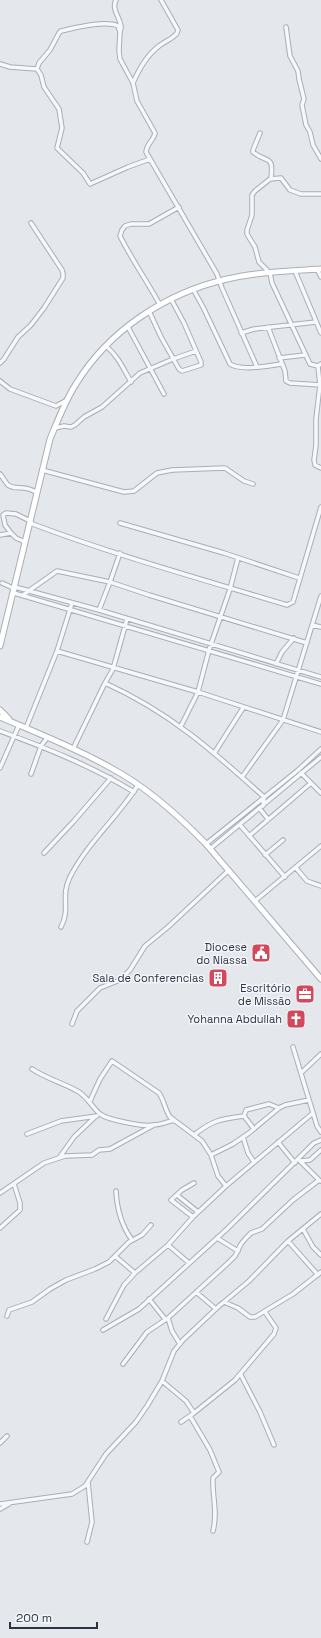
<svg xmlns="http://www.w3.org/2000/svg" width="321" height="1638" font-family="'Space Grotesk',sans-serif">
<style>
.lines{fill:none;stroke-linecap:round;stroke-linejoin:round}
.street-casing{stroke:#a9aeb7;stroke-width:5.5}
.secondary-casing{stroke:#a9aeb7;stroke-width:7}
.street{stroke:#f7f8fa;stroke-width:3.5}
.secondary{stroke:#fff;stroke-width:5}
.labels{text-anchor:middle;stroke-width:3;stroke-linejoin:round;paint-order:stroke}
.poi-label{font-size:11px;fill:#2b3445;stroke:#f4f6f9;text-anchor:end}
</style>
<rect width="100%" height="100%" fill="#e4e7ec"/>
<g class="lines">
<defs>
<path id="street" d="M116 0C110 11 125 22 120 32
M286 27 290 56 298 71 299 79 304 99 302 105 306 125 310 132 313 145 321 159
M0 64 10 67 37 69 41 75 44 87 59 109 62 128 57 148 83 173 90 184 128 167 150 159
M37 69 39 63 50 50 59 33 61 31C75 28 105 20 118 26L120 32 119 51 120 59 133 83 137 101 155 133C154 140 147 143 146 152L217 274 222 288 257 367
M133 83C139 69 147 55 159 46 165 41 173 39 177 33L178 30 161 0
M260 133 253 150V152C267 164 274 153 271 179
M321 194H301L290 190 281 178 270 179 255 191 252 195V215L247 230V234L255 247 259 262 270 273 272 283 310 364 318 366 321 364
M317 269 321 277
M295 271 321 333
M193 289 203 307 230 364C240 371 270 366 281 364
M160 305C147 281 132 260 120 236L122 230 125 226 131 224H149L179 207
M149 311 161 337 179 369 182 371 201 365V362L184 323 171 299
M128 327 164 394
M268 327 285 371 286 381 290 383 321 385
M241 333 254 329 316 322
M106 346C118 356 123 368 131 382
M279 358 305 355
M0 363 4 359 18 337 31 325 44 308 63 278V274L62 270 31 223
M318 366 320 385 316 419V445L314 460 315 465 321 468
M0 381 10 389 56 406 67 400
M55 428 64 426 71 427 75 425 84 417 102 407 140 373 173 359 196 351
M42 470 124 492 134 491 157 473 172 470 225 468 244 481 253 484
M0 474C3 477 5 482 8 485 16 491 25 484 37 493
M30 523C114 555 201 579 287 605L293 602 321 507
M120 523 224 553 299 578
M11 533 5 525 3 515 6 513 16 514 30 521
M0 535 11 533 16 538 25 542
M2 583 15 589
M15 587 99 610 321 677
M14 593 321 684
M23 595 57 571 110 582 120 553
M99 610 110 582 149 595 307 643
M312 625 321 627
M57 651 198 692 321 732
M276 664 282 652 294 638
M105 683C169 712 212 750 264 797L263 806
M181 726 198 692 209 650 230 589 238 558
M26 728 57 651 72 603
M0 731C46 748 92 766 134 792
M73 749 105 683 113 669 127 619
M215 752 243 708
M0 768 19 725
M301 773 321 793
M31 774 41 746 47 738
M242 777 283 720 321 596
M260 809 268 819
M240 825 285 877
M249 836 311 783
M206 844 297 771 321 749
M210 849 321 757
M44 853 74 821 111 778
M265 855 283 840
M296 868 307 881 321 886
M255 901 321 846
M61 927C71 908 60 897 70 877 88 842 118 817 138 785
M72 1024 77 1011 100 988 120 980 130 970 145 946 168 927 229 870
M293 1047 317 1126 321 1132
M32 1069C47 1079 64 1083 79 1092 88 1098 92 1107 100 1114 108 1120 144 1127 153 1125 160 1125 167 1122 174 1120
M301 1073 321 1054
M90 1101 100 1079 112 1061 159 1093C164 1100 165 1110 170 1117L202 1141 211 1155 218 1176 226 1186
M254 1129 244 1116 246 1110 269 1104 279 1108
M27 1134 61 1121 97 1116
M194 1135C213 1120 221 1119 244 1116
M243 1137 248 1153 254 1162
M278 1142 295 1163
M211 1155 233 1144 249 1133 279 1108 285 1105 309 1100
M59 1158 74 1137 96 1116
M299 1160 320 1181
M301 1161 310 1160 321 1150
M116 1191C117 1210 121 1225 132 1240
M0 1193 44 1163 65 1156 92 1155 99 1150 110 1149 154 1125
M177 1195 198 1212
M193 1217 171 1200 182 1190 194 1183
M0 1228 20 1210V1203L14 1184
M303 1229 313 1247 321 1255
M217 1238 238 1251
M288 1241 318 1275
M168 1245 189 1263
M115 1256 135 1273
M196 1292 216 1309
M149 1299 165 1319
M224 1302 249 1281 288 1241 321 1214
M7 1316 9 1310 32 1302 50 1289 66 1280 95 1269 109 1262 129 1242 142 1235 151 1225
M168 1318 172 1331 180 1344
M106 1319 124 1285 135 1273 168 1245 193 1217 226 1186 313 1113
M103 1330 139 1309 227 1229 314 1143 321 1140
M123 1364 147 1332 168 1318 228 1263 235 1256 241 1244 246 1238 251 1233 262 1229 293 1200 319 1180
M241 1375 260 1412 274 1445
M162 1381 186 1401 194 1413
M190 1416 210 1450 219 1472 213 1478C212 1497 218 1511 213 1531
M181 1422 194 1413 235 1380 274 1334 276 1328 265 1312
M0 1443 7 1436
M0 1504 72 1494 85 1486 106 1454 136 1422 147 1406 162 1381 174 1351 183 1340 219 1306 224 1302 238 1308 250 1317H255L293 1294 321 1272
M0 1509 9 1504
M87 1542 92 1522 88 1482"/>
<path id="secondary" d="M0 646 50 439C58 420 65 401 76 384 109 330 166 293 227 279 257 272 290 271 321 269
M0 710 9 719
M0 717C37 733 76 748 111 768 147 787 178 815 206 844L321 979"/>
</defs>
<use href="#street" class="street-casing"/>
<use href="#secondary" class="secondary-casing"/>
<use href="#street" class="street"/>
<use href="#secondary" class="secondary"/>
</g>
<defs>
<symbol id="civic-square" viewBox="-11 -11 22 22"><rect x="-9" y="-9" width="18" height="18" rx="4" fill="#d1495b" stroke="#f4f6f9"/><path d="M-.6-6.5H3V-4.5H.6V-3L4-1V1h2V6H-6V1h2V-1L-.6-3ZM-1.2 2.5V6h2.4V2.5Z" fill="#fff"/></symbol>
<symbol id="building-square" viewBox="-11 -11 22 22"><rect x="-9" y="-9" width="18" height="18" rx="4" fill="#d1495b" stroke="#f4f6f9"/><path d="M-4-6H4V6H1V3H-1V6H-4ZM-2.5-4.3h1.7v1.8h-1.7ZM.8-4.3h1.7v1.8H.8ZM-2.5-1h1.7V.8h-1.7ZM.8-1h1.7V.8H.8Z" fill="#fff"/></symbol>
<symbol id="office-square" viewBox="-11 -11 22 22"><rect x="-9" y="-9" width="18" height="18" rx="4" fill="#d1495b" stroke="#f4f6f9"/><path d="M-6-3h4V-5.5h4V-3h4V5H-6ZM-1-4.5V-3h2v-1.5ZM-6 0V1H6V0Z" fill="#fff"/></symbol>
<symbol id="church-square" viewBox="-11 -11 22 22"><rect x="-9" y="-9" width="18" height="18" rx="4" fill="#d1495b" stroke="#f4f6f9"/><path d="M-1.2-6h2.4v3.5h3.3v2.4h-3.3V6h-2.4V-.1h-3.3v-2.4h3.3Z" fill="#fff"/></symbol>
</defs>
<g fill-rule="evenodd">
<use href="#civic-square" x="250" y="942" width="22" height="22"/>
<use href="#building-square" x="207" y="967" width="22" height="22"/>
<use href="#office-square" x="294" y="983" width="22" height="22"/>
<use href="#church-square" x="285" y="1008" width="22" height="22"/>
</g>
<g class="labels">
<g class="poi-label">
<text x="247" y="951">Diocese<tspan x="247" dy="13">do Niassa</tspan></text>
<text x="204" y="982">Sala de Conferencias</text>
<text x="291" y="992">Escritório<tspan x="291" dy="13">de Missão</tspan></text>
<text x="282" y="1023">Yohanna Abdullah</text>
</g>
</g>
<path d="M10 1622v6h87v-6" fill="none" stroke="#2b3445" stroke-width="2"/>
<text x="16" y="1622" font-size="12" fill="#2b3445" stroke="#f4f6f9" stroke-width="3" paint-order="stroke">200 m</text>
</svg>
